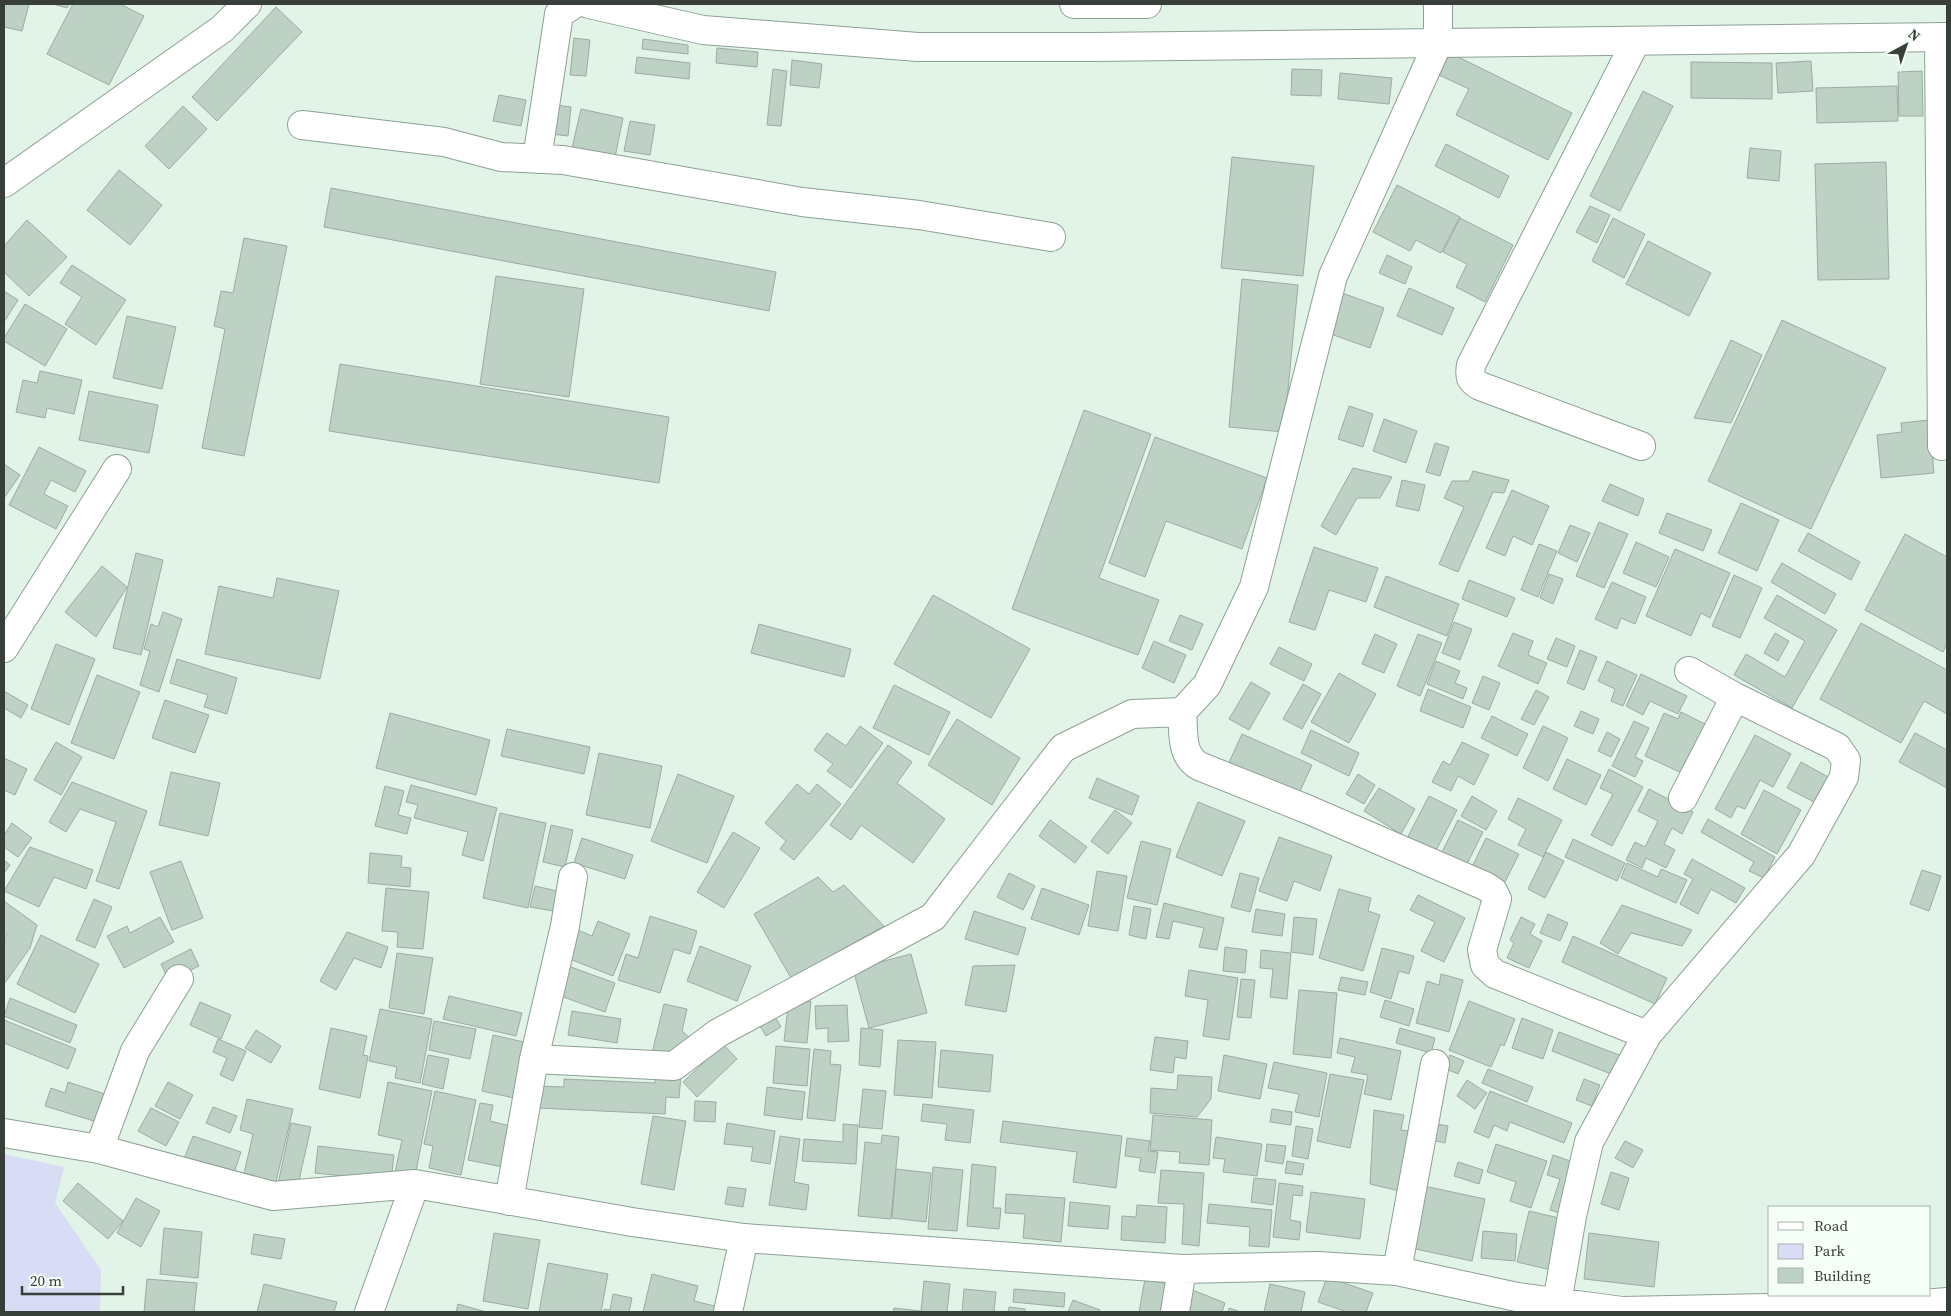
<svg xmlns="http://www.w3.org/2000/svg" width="1951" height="1316" font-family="'Source Serif 4',serif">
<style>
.green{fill:#d8dcf5}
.building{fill:#bed1c5;stroke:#9baca1}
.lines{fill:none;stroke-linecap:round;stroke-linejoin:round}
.minor-casing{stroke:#8ea094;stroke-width:30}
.secondary-casing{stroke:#8ea094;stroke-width:30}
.minor{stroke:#fff;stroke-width:28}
.secondary{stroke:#fff;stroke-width:28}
</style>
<rect width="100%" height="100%" fill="#e1f4e7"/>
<path class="green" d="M4 1154 64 1167 55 1203 101 1270 100 1312H4Z"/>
<path class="building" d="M4 4H29L22 31 4 27Z
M53 4H69L67 8Z
M73 4H120L144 16 109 85 47 54Z
M276 7 302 32 217 121 192 97Z
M574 38 590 40 586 76 570 75Z
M643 39 688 45V54L642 49Z
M717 48 758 52 757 67 716 63Z
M1450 53 1572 113 1548 160 1456 115 1469 89 1439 75Z
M637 57 690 63 689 79 635 73Z
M792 60 822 64 819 88 790 85Z
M1811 61 1813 91 1778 93 1776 63Z
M1691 62 1772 63V99L1691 98Z
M773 69 787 71 781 126 767 125Z
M1292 69 1322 70 1321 96 1291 95Z
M1922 71 1923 116H1899L1898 72Z
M1340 73 1392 78 1389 104 1338 99Z
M1897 86 1898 121 1817 123 1816 88Z
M1643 91 1673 106 1620 211 1590 196Z
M499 95 526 100 521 126 493 121Z
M547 104 571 107 568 136 544 133Z
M183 106 207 129 169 169 145 146Z
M581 109 623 118 615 157 572 148Z
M630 121 655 125 650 155 624 151Z
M1446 144 1509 176 1499 198 1435 166Z
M1750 148 1781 151 1779 181 1747 178Z
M1232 157 1314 166 1303 276 1221 268Z
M1886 162 1889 279 1818 280 1815 164Z
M119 170 162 205 130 245 87 210Z
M1397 185 1460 217 1441 253 1416 240 1410 251 1373 232Z
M331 188 776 272 769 311 324 227Z
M1590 206 1610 215 1597 243 1576 232Z
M1460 218 1513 245 1485 302 1456 287 1467 264 1443 252Z
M1613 218 1645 234 1624 278 1592 261Z
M27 220 67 257 29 296 4 272V246Z
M244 238 287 246 244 456 202 448 225 329 214 326 221 291 233 293Z
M1648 241 1711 273 1689 316 1626 284Z
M1387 255 1412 267 1405 284 1379 273Z
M72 265 126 300 96 345 65 324 82 297 60 283Z
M496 276 584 289 569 397 480 384Z
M1242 279 1298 285 1284 432 1229 427Z
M1409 288 1454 308 1442 335 1397 316Z
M4 291 18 300 4 322Z
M1342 293 1384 308 1370 348 1328 333Z
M25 304 67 329 45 366 4 341V338Z
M127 316 176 327 162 389 113 378Z
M1782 320 1886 368 1811 529 1708 481Z
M1731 340 1762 355 1731 423 1694 418Z
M340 364 669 417 659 483 329 431Z
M40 371 82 380 74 414 47 408 45 418 16 412 23 380 37 383Z
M89 391 158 405 149 453 79 440Z
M1349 406 1373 414 1363 447 1338 439Z
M1084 410 1151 434 1099 578 1159 600 1138 655 1012 609Z
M1384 419 1417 431 1406 463 1373 451Z
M1929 420 1934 473 1881 478 1877 435 1902 432 1901 423Z
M1155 437 1267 478 1242 549 1166 521 1145 577 1109 563Z
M1435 443 1449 447 1440 476 1426 472Z
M39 447 86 471 75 492 51 480 44 494 68 506 56 529 9 505Z
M4 464 20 475 4 498Z
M1353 468 1392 477 1380 498H1357L1336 535 1321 526Z
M1473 471 1509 480 1504 493 1493 492 1458 572 1439 564 1464 507 1444 498 1452 481H1469Z
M1402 480 1425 485 1419 511 1396 506Z
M1610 484 1644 499 1638 516 1602 501Z
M1512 490 1549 506 1532 545 1513 536 1505 556 1486 548Z
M1741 503 1779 520 1757 571 1718 553Z
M1667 513 1712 530 1703 551 1659 533Z
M1599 522 1628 534 1604 588 1576 576Z
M1570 525 1590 533 1577 562 1558 553Z
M1808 533 1860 562 1851 580 1798 551Z
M1905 534 1947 557V643L1943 652 1865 610Z
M1636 542 1669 557 1656 587 1623 573Z
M1539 544 1557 551 1538 597 1521 590Z
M1314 547 1378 568 1366 602 1329 590 1315 630 1289 622Z
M1675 549 1730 573 1710 618 1701 613 1691 636 1646 616Z
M136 553 163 560 141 655 113 648Z
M1782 563 1836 594 1825 614 1771 582Z
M102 566 127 587 96 637 65 612Z
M1549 574 1563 579 1553 604 1540 598Z
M1734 575 1762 588 1740 638 1712 626Z
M1386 576 1459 604 1447 636 1374 607Z
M277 578 339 591 320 679 205 654 219 586 273 598Z
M1469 580 1515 598 1507 617 1462 599Z
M1612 582 1646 597 1635 624 1621 618 1617 629 1595 619Z
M933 595 1030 649 991 718 894 664Z
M1777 595 1837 630 1792 708 1734 675 1746 654 1785 677 1805 641 1764 618Z
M163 612 182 619 159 692 140 685 150 651 144 649 151 624 158 627Z
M1180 615 1203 624 1192 650 1169 641Z
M1454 622 1472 629 1460 660 1442 653Z
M1861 623 1947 670V714L1924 701 1901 743 1820 699Z
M759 624 851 649 844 677 751 653Z
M1513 633 1533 641 1528 655 1547 663 1538 684 1498 666Z
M1775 633 1789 641 1778 661 1764 653Z
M1375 634 1397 644 1384 673 1362 664Z
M1418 634 1442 643 1420 696 1397 686Z
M1556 638 1575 646 1567 667 1547 659Z
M1154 641 1186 655 1174 683 1142 668Z
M56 644 95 659 69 725 31 709Z
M1279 647 1312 664 1304 681 1270 664Z
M1580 650 1597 657 1584 690 1567 683Z
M177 659 237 678 227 714 204 707 208 695 170 683Z
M1436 661 1460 671 1455 683 1467 688 1463 699 1427 684Z
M1607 661 1637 675 1623 706 1611 701 1615 689 1598 681Z
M1339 673 1376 694 1349 743 1311 722Z
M1641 674 1687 696 1678 714 1650 701 1643 715 1626 706Z
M97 675 140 692 114 759 71 743Z
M1483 676 1500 683 1489 710 1472 703Z
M1251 682 1270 693 1249 730 1229 719Z
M1303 684 1321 694 1302 729 1283 719Z
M894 685 950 712 929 755 873 728Z
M1428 689 1471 707 1463 728 1420 711Z
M1536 690 1549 697 1534 725 1521 719Z
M4 691 28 705 21 718 4 708Z
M165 700 209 715 195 753 152 738Z
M1581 711 1599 719 1593 734 1574 726Z
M1681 712 1707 725 1684 774 1645 756 1664 713 1678 719Z
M390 713 490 740 476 795 376 768Z
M1492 716 1528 734 1517 756 1481 738Z
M957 719 1020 758 992 805 928 765Z
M1634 721 1649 728 1635 757 1643 761 1635 777 1612 766Z
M860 726 883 743 851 788 827 771 833 764 814 750 827 733 846 746Z
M1543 726 1568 738 1548 781 1523 768Z
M507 729 590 747 584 774 501 756Z
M1311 730 1359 753 1349 776 1301 753Z
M1607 732 1620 739 1611 757 1598 751Z
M1915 733 1947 750V788L1899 762Z
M1242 734 1312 765 1297 798 1227 767Z
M1755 735 1791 754 1773 787 1760 780 1745 809 1737 806 1731 818 1715 809Z
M56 742 82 757 61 795 34 780Z
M1462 742 1489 755 1474 785 1458 776 1451 791 1432 782 1443 761 1450 765Z
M888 745 912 762 897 783 945 819 913 863 861 825 851 840 830 825Z
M599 753 662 766 650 828 586 815Z
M4 758 27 769 15 795 4 790Z
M1567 759 1601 775 1586 805 1553 789Z
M1801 762 1828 777 1814 802 1787 788Z
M1609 769 1643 787 1612 846 1591 835 1613 794 1600 788Z
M171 772 220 783 208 836 159 825Z
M678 774 734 796 707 863 651 841Z
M1358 774 1375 785 1364 804 1346 794Z
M1097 778 1139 796 1132 815 1089 798Z
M72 782 147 811 119 889 96 881 116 822 80 809 66 832 49 822Z
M797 784 809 794 817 784 841 804 794 860 780 849 786 841 765 823Z
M411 785 497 808 483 861 462 855 468 832 414 818 418 805 406 802Z
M385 786 404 791 398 815 411 818 407 834 375 826Z
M1379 788 1415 809 1401 834 1364 811Z
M1649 789 1693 812 1682 834 1672 828 1664 844 1675 850 1666 868 1646 858 1642 868 1626 860 1635 842 1645 847 1658 821 1638 811Z
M1764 790 1801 810 1777 854 1741 834Z
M1429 796 1457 810 1431 860 1403 846Z
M1472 796 1497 811 1486 830 1461 816Z
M1518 798 1562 820 1543 857 1518 845 1526 829 1508 819Z
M1198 802 1245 821 1222 876 1176 857Z
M1115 810 1132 823 1108 854 1091 841Z
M500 813 546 823 528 908 483 898Z
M1708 819 1775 857 1764 878 1749 871 1754 862 1701 832Z
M1050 820 1087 847 1075 863 1039 836Z
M1458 820 1483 832 1463 872 1438 860Z
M12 823 32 838 18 857 4 847V835Z
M551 825 573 830 565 867 543 862Z
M733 832 760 848 724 908 697 892Z
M1279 837 1332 856 1320 891 1294 881 1287 901 1259 891Z
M582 838 633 855 625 879 574 863Z
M1486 838 1519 854 1505 882 1472 867Z
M1573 839 1625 863 1617 881 1565 857Z
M1141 841 1171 849 1157 905 1127 898Z
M30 847 93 870 86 889 54 877 39 907 4 891Z
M1546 852 1564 861 1545 898 1528 889Z
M370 853 402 856 401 867 411 868 410 887 368 883Z
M1692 859 1745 888 1736 903 1711 889 1698 914 1680 904 1693 879 1684 874Z
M4 860 10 865 4 873Z
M181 861 203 918 172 930 150 872Z
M1627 863 1658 877 1661 869 1687 880 1676 903 1621 878Z
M1922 870 1941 876 1929 911 1910 904Z
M1097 871 1127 876 1118 931 1088 926Z
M1009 873 1035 886 1023 910 997 897Z
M1240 873 1259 878 1250 912 1231 907Z
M818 877 833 892 844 885 884 926 791 978 754 914Z
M535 886 557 891 553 911 530 907Z
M386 888 429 892 423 949 397 947 398 932 382 931Z
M1042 888 1089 905 1079 935 1031 919Z
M1339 889 1371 898 1368 911 1380 915 1363 971 1319 958Z
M1418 895 1465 918 1444 962 1421 951 1435 922 1410 910Z
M94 899 112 907 95 948 76 940Z
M4 901 37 925 30 948 4 984V938L7 934 4 931Z
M1164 903 1224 918 1217 950 1199 947 1204 928 1173 921 1169 939 1156 937Z
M1622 905 1692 930 1682 946 1631 933 1618 954 1600 943Z
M1134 906 1151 909 1146 939 1129 935Z
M1256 909 1285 914 1282 936 1252 932Z
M974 911 1026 928 1018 955 965 939Z
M1548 914 1568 923 1560 941 1540 933Z
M650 916 697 931 690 954 674 949 660 993 618 980 626 954 638 958Z
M160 917 174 942 124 968 107 936 127 926 130 933Z
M1294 917 1317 919 1313 955 1291 952Z
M1521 917 1535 924 1530 934 1542 941 1529 968 1507 958 1514 943 1510 940Z
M598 921 630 934 613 976 567 958 578 930 592 936Z
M347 932 388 947 381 968 354 958 336 990 320 981Z
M41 935 99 964 75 1013 17 984Z
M1573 936 1667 978 1655 1004 1562 962Z
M700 946 751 966 737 1001 687 981Z
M1225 947 1247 950 1245 973 1223 971Z
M1382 948 1414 956 1409 974 1399 971 1391 999 1370 992Z
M191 949 199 966 169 981 161 964Z
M1261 950 1291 953 1287 999 1270 997 1273 969 1260 968Z
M397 953 433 958 424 1014 389 1008Z
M911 954 927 1013 869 1028 853 969Z
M1015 965 1006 1012 965 1005 973 966Z
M568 966 615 983 605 1012 558 995Z
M1189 970 1238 978 1229 1040 1203 1036 1208 1000 1185 996Z
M1441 974 1463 980 1449 1032 1416 1023 1427 981 1439 985Z
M1341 977 1368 982 1365 995 1338 990Z
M1241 979 1255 980 1251 1018 1237 1017Z
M1299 990 1337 993 1331 1058 1293 1054Z
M449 996 522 1013 516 1036 443 1019Z
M10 998 77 1025 70 1043 4 1016Z
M1385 1000 1414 1009 1409 1026 1380 1017Z
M811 1001 807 1043 784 1041 788 1007Z
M1469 1001 1515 1019 1504 1046 1501 1044 1491 1067 1449 1050Z
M200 1002 231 1015 221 1039 190 1025Z
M664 1004 687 1009 682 1031 697 1044 675 1059 652 1053Z
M847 1005 849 1041 828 1042V1028L816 1029 815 1006Z
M380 1009 432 1019 420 1083 395 1078 397 1067 369 1061Z
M572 1011 621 1019 617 1043 568 1035Z
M773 1013 781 1027 766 1036 758 1023Z
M1522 1018 1553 1030 1543 1059 1512 1048Z
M4 1020 76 1049 68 1069 4 1043Z
M434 1021 476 1029 470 1059 429 1050Z
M331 1028 367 1036 363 1055 368 1056 360 1098 319 1089Z
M861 1028 883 1030 880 1067 859 1065Z
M1400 1028 1435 1038 1431 1053 1396 1043Z
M256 1030 281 1046 271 1063 245 1048Z
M1559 1032 1627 1058 1619 1077 1552 1051Z
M493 1035 524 1042 514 1098 482 1091Z
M1155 1037 1188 1041 1186 1059 1175 1057 1173 1073 1150 1070Z
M1340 1038 1401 1051 1391 1100 1364 1094 1368 1075 1351 1072 1355 1057 1337 1053Z
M218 1039 246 1051 233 1081 220 1075 227 1058 213 1052Z
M898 1040 936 1042 932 1098 894 1095Z
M723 1044 737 1059 697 1097 683 1082Z
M776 1046 810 1049 807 1086 773 1083Z
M814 1049 831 1051 830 1064 841 1065 835 1121 807 1118Z
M941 1050 993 1055 990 1092 938 1087Z
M428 1055 449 1059 443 1089 422 1084Z
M1224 1055 1267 1064 1260 1099 1218 1091Z
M1450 1055 1464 1061 1458 1074 1444 1068Z
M1274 1062 1327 1073 1319 1117 1295 1112 1299 1094 1268 1088Z
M1488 1069 1533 1087 1527 1102 1482 1083Z
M655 1073 681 1075 679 1098 666 1097 665 1114 538 1108 539 1086 564 1087V1079L655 1083Z
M1330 1074 1364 1080 1350 1148 1317 1141Z
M1178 1075 1212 1077 1211 1099 1197 1117 1150 1113 1151 1088 1177 1090Z
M1584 1079 1600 1085 1592 1106 1576 1100Z
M1467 1080 1487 1093 1475 1109 1457 1096Z
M68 1082 105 1094 97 1122 45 1106 51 1088 65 1093Z
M168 1082 193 1095 180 1119 155 1106Z
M388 1082 432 1091 415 1176 395 1172 402 1140 378 1135Z
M767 1087 805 1092 802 1120 764 1115Z
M863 1089 886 1091 882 1129 859 1127Z
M435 1091 476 1100 461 1175 429 1168 433 1146 424 1144Z
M1490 1091 1572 1123 1564 1143 1510 1122 1507 1131 1494 1125 1489 1138 1474 1132Z
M247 1099 293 1109 275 1186 243 1178 253 1134 240 1130Z
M695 1101 716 1102 715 1122 694 1121Z
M480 1103 493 1105 490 1121 511 1126 503 1167 468 1160Z
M923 1104 974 1110 970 1143 945 1140 947 1124 921 1121Z
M213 1107 237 1116 230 1133 206 1123Z
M151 1108 179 1122 166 1146 138 1131Z
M1272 1109 1292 1112 1291 1125 1270 1122Z
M1374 1110 1404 1115 1401 1130 1416 1132 1404 1192 1370 1184Z
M1153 1115 1212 1120 1209 1165 1179 1163 1180 1152 1150 1150Z
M653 1116 686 1121 674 1190 641 1184Z
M1003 1121 1122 1136 1116 1188 1073 1182 1077 1152 1000 1142Z
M291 1123 311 1127 297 1189 278 1184Z
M727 1123 775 1131 770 1164 751 1161 753 1147 724 1144Z
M1431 1123 1448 1126 1445 1143 1428 1139Z
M843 1124 858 1125 856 1164 802 1161 804 1139 843 1142Z
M1296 1126 1313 1129 1308 1159 1292 1156Z
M882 1135 899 1137 891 1219 858 1216 865 1142 881 1144Z
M193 1136 241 1152 233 1176 184 1159Z
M780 1136 800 1139 794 1182 809 1185 806 1210 769 1205Z
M1216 1137 1262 1144 1257 1176 1223 1172 1225 1159 1213 1158Z
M1127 1138 1150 1141 1148 1151 1158 1152 1155 1173 1139 1171 1141 1158 1125 1156Z
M1625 1141 1643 1150 1633 1168 1615 1158Z
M1267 1144 1286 1146 1283 1164 1265 1161Z
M1496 1144 1547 1161 1531 1208 1510 1201 1516 1182 1487 1172Z
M318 1146 394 1155 391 1181 315 1173Z
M1553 1155 1582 1165 1567 1215 1550 1210 1560 1179 1547 1175Z
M1287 1161 1304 1164 1302 1175 1285 1173Z
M1458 1162 1483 1170 1479 1184 1454 1176Z
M972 1164 996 1167 993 1208H1001L999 1229 967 1226Z
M933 1167 963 1170 957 1231 928 1229Z
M896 1169 931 1173 926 1222 892 1218Z
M1161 1170 1204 1173 1199 1246 1182 1244 1184 1204 1158 1203Z
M1611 1172 1629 1178 1619 1210 1601 1204Z
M1254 1178 1276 1180 1273 1205 1251 1202Z
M78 1183 123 1221 108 1239 63 1201Z
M1279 1183 1303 1186 1302 1196 1293 1195 1290 1220 1301 1222 1299 1240 1273 1237Z
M1424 1186 1485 1199 1472 1261 1411 1248Z
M728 1187 746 1189 743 1207 725 1204Z
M1311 1192 1365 1199 1360 1239 1306 1232Z
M1006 1194 1065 1198 1061 1242 1023 1238 1025 1214 1005 1213Z
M136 1198 160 1211 141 1247 117 1233Z
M1070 1202 1110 1206 1108 1229 1068 1226Z
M1209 1204 1272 1210 1269 1247 1249 1246 1250 1227 1207 1223Z
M1137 1205 1167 1207 1165 1243 1121 1240 1122 1216 1136 1217Z
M1529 1211 1563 1219 1551 1270 1517 1262Z
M164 1228 202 1232 198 1278 160 1274Z
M1483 1231 1517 1234 1515 1261 1481 1258Z
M494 1233 540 1240 528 1309 483 1301Z
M1589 1233 1659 1242 1654 1287 1584 1279Z
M254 1234 285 1239 281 1259 251 1254Z
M548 1263 608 1274 601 1312H539Z
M652 1274 698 1286 694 1301 723 1308 722 1312H643Z
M1327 1277 1373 1293 1366 1312H1347L1318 1302Z
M147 1279 197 1283 194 1312H144Z
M1145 1279 1172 1285 1167 1312H1139Z
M924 1281 950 1284 947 1312H893L894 1308 921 1311Z
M264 1284 337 1302 334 1312H257Z
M1270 1284 1305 1292 1301 1312H1264Z
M964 1289 996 1292 994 1312H962Z
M1014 1289 1065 1293 1064 1307 1013 1302Z
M1190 1289 1225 1303 1222 1312H1182Z
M613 1294 632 1298 629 1312H604V1309L610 1310Z
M1073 1300 1100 1310 1099 1312H1068Z
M458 1304 486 1312H456Z
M1009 1307 1025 1309V1312H1008Z
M1229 1308 1241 1312H1228Z"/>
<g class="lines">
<defs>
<path id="minor" d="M1939 37 1942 446
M1636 41 1471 365C1469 377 1470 380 1480 386L1641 446
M302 125 444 142 501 157 563 160 802 202 919 215 1051 237
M537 159 559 14 574 4
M4 183 222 29 247 4
M4 648 117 469
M1182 712C1184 732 1180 755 1199 766L1309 810 1485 886 1493 891 1497 899 1482 950 1485 965 1495 974 1647 1035
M1683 798 1735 697
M534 1059 674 1066 718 1033 933 917 1063 748 1132 714 1182 712 1207 685 1254 587 1333 276 1438 43V4
M4 1133 99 1149 273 1196 415 1184 632 1222 744 1238 1182 1269 1318 1266 1397 1271 1517 1297 1622 1311 1911 1305 1947 1302
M99 1149 135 1051 179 979
M509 1201 534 1059 565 926 573 877
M1397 1271 1435 1064
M1557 1303 1572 1216 1589 1142 1647 1035 1801 855 1844 777 1846 760 1837 747 1735 697 1689 671
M369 1312 415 1184
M728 1312 744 1238
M1175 1312 1182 1269"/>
<path id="secondary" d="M589 4 703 30 918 47H1093L1947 37
M1074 4H1147"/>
</defs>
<use href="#minor" class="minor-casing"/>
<use href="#secondary" class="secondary-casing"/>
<use href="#minor" class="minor"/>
<use href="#secondary" class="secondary"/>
</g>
<rect width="1951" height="1316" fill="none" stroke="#383f3a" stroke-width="10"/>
<rect x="1768" y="1206" width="162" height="90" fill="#f3fff7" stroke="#a8b2ab"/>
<rect x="1778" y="1222" width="25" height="8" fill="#ffffff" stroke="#a8b2ab"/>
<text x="1814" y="1231" font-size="15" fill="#383f3a">Road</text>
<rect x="1778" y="1244" width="25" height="15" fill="#d8dcf5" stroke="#a8b2ab"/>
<text x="1814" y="1256" font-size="15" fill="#383f3a">Park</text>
<rect x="1778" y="1268" width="25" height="15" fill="#bed1c5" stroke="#a8b2ab"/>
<text x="1814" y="1281" font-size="15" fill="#383f3a">Building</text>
<g transform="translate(1906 45) rotate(40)" stroke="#f3fff7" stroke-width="4" paint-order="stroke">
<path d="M0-4L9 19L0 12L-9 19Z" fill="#383f3a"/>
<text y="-8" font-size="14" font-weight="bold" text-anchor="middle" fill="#383f3a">N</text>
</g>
<path d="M22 1286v8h101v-8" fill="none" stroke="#383f3a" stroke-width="2.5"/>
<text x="30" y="1286" font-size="15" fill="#383f3a" stroke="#f3fff7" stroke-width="4" paint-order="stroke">20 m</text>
</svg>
